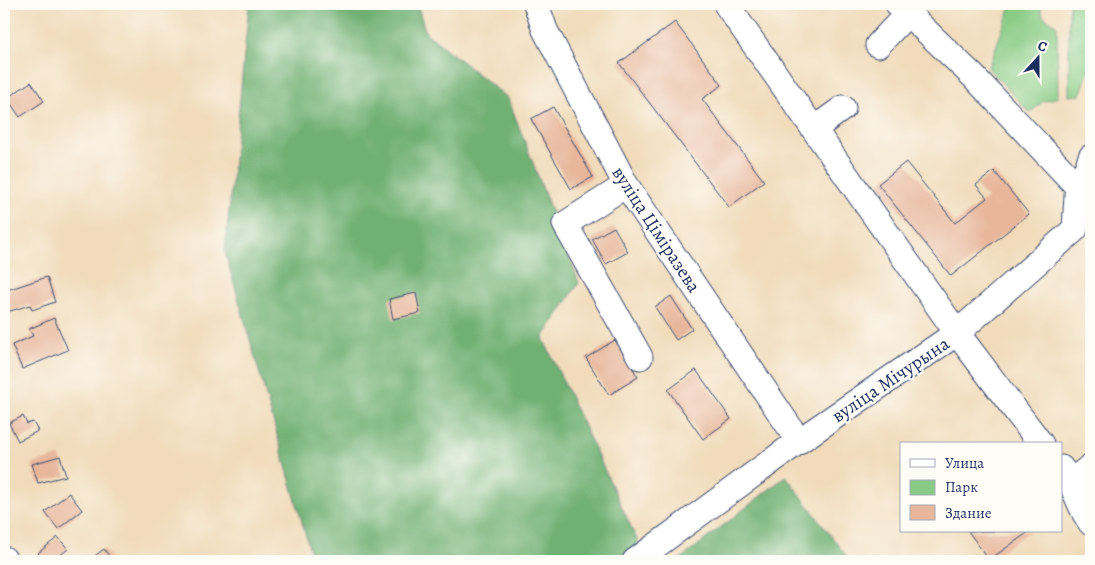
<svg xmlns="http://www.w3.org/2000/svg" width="1095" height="565" font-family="Alegreya,serif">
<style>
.green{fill:#8acc85;stroke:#527e72}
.forest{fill:#6fb072;stroke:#457068}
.building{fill:#e8b79b}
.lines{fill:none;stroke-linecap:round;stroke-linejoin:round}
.minor-casing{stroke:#3b496c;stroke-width:27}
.minor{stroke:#fff;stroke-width:25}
.labels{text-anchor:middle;stroke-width:4.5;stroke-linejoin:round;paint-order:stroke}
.street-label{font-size:19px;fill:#1b2f5e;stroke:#fdfcf7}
</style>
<rect width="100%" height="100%" fill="#fdfcf7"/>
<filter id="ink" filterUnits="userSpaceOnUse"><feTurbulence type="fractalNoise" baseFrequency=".02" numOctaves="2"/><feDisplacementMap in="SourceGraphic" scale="10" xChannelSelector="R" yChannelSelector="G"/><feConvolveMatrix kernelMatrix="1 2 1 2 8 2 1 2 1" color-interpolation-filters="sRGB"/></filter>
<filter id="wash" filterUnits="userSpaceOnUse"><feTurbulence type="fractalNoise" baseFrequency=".0096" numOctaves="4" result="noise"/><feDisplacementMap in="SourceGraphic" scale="20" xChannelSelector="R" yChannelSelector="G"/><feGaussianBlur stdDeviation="1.12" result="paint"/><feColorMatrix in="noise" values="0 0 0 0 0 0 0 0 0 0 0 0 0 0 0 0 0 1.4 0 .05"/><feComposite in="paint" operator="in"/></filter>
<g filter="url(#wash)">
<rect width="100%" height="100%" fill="#f1dbba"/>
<path class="green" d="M1012 4H1039L1043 16 1057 26 1058 97 1042 102 1030 113 988 68Z
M1069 4H1091V65L1080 95 1069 96Z"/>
<path class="forest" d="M249 4H417L426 33 508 98 579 283 543 338 647 561H313L225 252Z
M786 476 850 561H678Z"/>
<g id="blocks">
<path class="building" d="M675 22 722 85 702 99 764 181 729 207 619 63Z
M31 82 44 101 20 117 7 98Z
M553 107 593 177 571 189 531 119Z
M906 162 955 223 987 198 976 185 994 171 1029 214 951 276 878 184Z
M614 227 628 252 606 264 592 239Z
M47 277 55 302 32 310 30 305 4 313V291Z
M416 293 420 313 393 319 389 299Z
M671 296 692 329 676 340 655 307Z
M54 318 68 350 22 369 12 345 33 336 29 329Z
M615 340 638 377 609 395 586 358Z
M696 370 731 419 703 439 668 390Z
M23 416 27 424 33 422 38 431 18 441 9 423Z
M60 456 66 476 38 483 32 464Z
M69 493 82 510 58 529 45 512Z
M968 531H1030L989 560Z
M58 537 68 549 53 561H45L38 553Z
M104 549 113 561H88Z"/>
</g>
</g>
<g filter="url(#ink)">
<use href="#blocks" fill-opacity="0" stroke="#3b496c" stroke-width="1"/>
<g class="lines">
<defs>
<path id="minor" d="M536 4 545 30 626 185 799 441
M726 4 957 333 1041 444
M898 4 974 77 1079 188
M878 45 908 13
M814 129 843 108
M626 185 565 224 640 357
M1061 468C1077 487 1077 505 1091 523
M1072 481 1091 466
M4 559V561
M635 561 799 441 957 333 1075 229 1077 195 1091 157"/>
</defs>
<use href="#minor" class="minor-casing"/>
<use href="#minor" class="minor"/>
</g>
</g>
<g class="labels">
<g class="street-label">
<text transform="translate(657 229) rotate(57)" y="7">вуліца Ціміразева</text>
<text transform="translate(890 379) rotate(-34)" y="7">вуліца Мічурына</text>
</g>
</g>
<rect width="1095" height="565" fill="none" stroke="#fdfcf7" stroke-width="20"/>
<rect x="900" y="442" width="162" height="90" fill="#fdfcf7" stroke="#a3aaba"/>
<rect x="910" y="459" width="25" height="8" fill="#ffffff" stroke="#a3aaba"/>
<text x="945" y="468" font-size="15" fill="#1b2f5e">Улица</text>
<rect x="910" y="480" width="25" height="15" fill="#8acc85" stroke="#a3aaba"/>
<text x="945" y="492" font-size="15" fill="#1b2f5e">Парк</text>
<rect x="910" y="505" width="25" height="15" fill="#e8b79b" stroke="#a3aaba"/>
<text x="945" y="518" font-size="15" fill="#1b2f5e">Здание</text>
<g transform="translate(1038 58) rotate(21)" stroke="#fdfcf7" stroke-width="4" paint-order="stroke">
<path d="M0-4L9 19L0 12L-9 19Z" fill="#1b2f5e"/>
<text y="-8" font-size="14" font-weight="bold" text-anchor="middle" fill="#1b2f5e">С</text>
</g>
</svg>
